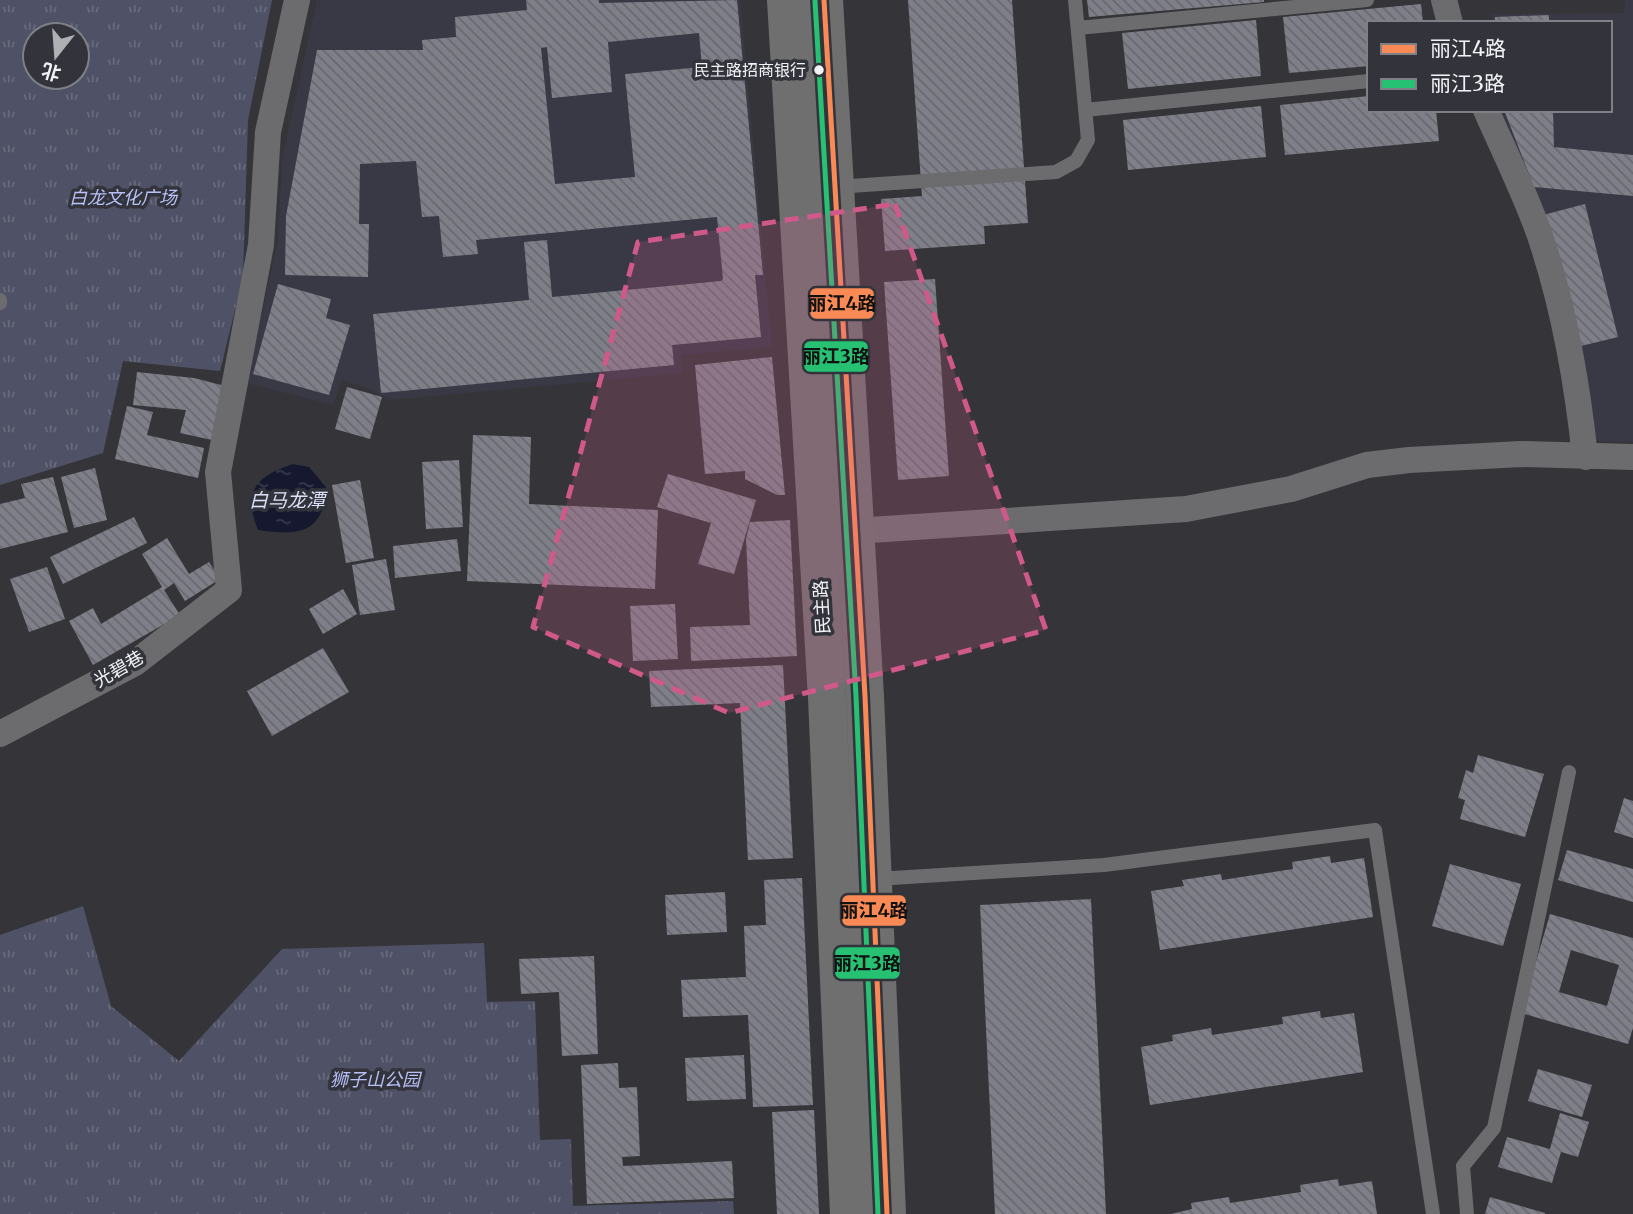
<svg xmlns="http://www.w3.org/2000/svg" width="1633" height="1214" font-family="Merriweather,'Noto Sans SC',serif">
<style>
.built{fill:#383945}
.park{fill:url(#park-tufts);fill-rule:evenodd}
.water{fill:url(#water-ripples)}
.building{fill:url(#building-back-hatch);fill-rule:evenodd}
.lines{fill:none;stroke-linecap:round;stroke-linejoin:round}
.lane{stroke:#6c6c6f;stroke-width:14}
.street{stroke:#6c6c6f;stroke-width:26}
.secondary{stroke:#6f6f70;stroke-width:38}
.bus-1-casing{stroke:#33343b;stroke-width:10}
.bus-2-casing{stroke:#33343b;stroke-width:10}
.bus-1{stroke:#f98a56;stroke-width:5}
.bus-2{stroke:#26c172;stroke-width:5}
.marked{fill:#d0598a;fill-opacity:0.2;stroke:#d0598a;stroke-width:5;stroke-dasharray:14 9;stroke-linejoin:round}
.bus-dot{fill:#f1f2f6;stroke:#33343b;stroke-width:2.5}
.labels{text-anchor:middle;stroke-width:7;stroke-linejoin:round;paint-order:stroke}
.bus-label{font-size:16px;fill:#f1f2f6;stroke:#33343b;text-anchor:end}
.park-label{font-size:18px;font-style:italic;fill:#b8c0f8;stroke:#33343b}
.street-label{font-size:18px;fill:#f1f2f6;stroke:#33343b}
.water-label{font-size:19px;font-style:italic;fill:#dce0f8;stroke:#33343b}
.line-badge{stroke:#33343b;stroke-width:2.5}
.pale-badge-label{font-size:19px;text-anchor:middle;font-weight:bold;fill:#111}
</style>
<defs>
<pattern id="park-tufts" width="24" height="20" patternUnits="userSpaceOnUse" patternTransform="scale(1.75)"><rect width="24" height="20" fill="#4f5266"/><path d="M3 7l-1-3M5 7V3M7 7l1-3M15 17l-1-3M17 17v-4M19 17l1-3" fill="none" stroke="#696b7c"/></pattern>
<pattern id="water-ripples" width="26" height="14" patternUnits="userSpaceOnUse" patternTransform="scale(1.75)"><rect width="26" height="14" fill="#16182f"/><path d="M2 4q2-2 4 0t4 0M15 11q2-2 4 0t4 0" fill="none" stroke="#383a4e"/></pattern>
<pattern id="building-back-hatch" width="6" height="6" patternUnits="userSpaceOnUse" patternTransform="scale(1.75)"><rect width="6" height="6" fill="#7e7f88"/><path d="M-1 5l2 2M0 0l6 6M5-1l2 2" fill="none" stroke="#68696f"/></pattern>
</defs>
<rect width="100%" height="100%" fill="#353539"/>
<path class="built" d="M317 0H740L772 347 681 355 683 373 390 400 365 387 342 380 333 405 246 383 278 241 282 160Z
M1625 0H1633V442L1594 441 1498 110H1610V23H1492V14L1624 13Z"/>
<path class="park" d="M0 0H272L248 120 243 277 220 371 123 361 103 453 0 485ZM35 35H77V77H35Z
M83 906 111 1006 179 1061 282 949 484 943 487 1002 535 1001 540 1140 571 1139 573 1206 733 1201 734 1214H0V935Z"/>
<path class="water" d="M293 464 309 467 326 487C324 534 298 536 258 530 242 491 256 476 293 464Z"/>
<path class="building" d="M526 0H599V3L737 0 763 275H755L761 337 672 345 674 365 381 393 373 314 529 300 524 242 547 240 552 297 721 281 723 279 717 217 476 240 478 254 443 257 439 216 422 217 416 161 360 164 359 224H369L368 277 285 275 286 216 317 50H423L422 40 456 37 455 17 527 10ZM699 33 702 67 625 74 635 177 555 184 541 48 547 47 552 98 612 92 608 42Z
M908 0H1012L1028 223 984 226 985 244 885 251 881 199 922 196Z
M1087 0H1264V2L1089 17Z
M1421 4 1423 23H1369V66L1289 73 1283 17Z
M1549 15V23H1495V17Z
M1256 20 1261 76 1128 89 1122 33Z
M1369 96V110H1436L1439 141 1285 155 1280 105Z
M1261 106 1266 157 1128 170 1123 120Z
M1504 110H1553L1554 147 1633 155V196L1534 187Z
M1585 204 1618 337 1577 347 1543 215Z
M935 279 949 476 898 480 884 282Z
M278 284 331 299 326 318 350 325 329 395 253 374Z
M772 357 785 495H777L745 479V471L705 474 695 365Z
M137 372 194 378 225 386 212 440 180 433 186 410 133 405Z
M347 387 382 397 370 439 335 429Z
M127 406 153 412 147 435 204 448 198 478 115 459Z
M473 435 531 437 529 504 658 510 655 589 467 581Z
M459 460 463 527 426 529 422 462Z
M95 468 107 520 74 528 61 477Z
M668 474 756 500 734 574 698 564 711 523 657 507Z
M53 477 68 532 0 549V504L25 498 21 484Z
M360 480 374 558 346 563 332 485Z
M134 517 147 543 63 584 50 557Z
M790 520 797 656 691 661 690 627 750 625 746 539 750 522Z
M167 538 189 574 209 562 220 579 185 601 174 583 164 590 180 615 93 665 69 621 93 608 101 624 162 587 142 554Z
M457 539 461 571 395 578 393 546Z
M386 559 395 610 360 615 352 565Z
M47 567 65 619 29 632 10 579Z
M343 589 357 614 323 634 309 609Z
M675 604 678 659 633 661 630 606Z
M323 648 349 692 272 736 247 691Z
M783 665 793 858 748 860 740 703 651 707 649 671Z
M1478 755 1544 774 1525 837 1460 819 1465 800 1458 798 1466 770 1473 773Z
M1624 798 1633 801V838L1614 832Z
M1567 850 1633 869V902L1558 880Z
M1330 856 1331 863 1364 858 1373 917 1160 950 1151 891 1184 886 1182 880 1221 874 1222 880 1293 869 1292 862Z
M1450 864 1521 884 1503 946 1432 926Z
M802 878 813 1105 753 1107 748 1015 683 1017 681 980 746 977 744 926 766 925 764 880Z
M725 892 727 932 667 935 665 895Z
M1091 899 1106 1214H995L980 905Z
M1550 914 1633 938V1028L1628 1044 1521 1013ZM1571 950 1619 965 1607 1006 1559 992Z
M594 956 598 1054 562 1056 559 992 521 994 519 959Z
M1320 1011 1321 1018 1354 1013 1363 1072 1150 1105 1141 1047 1173 1041 1172 1035 1211 1028 1212 1035 1283 1024 1282 1017Z
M744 1055 746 1099 687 1101 685 1058Z
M618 1063 619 1088 637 1087 640 1156 622 1157 623 1166 732 1161 734 1198 587 1204 581 1065Z
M1538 1069 1592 1085 1582 1117 1528 1101Z
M814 1110 819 1214H777L772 1112Z
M1560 1113 1589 1122 1578 1157 1561 1152 1552 1183 1498 1167 1507 1137 1550 1149Z
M1338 1179 1339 1186 1372 1181 1377 1214H1171L1192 1209 1191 1203 1229 1197 1230 1203 1301 1192 1300 1185Z
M1490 1197 1545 1213V1214H1485Z"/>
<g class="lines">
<path class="lane" d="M1078 28 1367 0
M1085 110 1369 81
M836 187 1056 172 1076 161 1088 140 1075 0
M0 300V303
M876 879 1104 865 1375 830 1433 1214
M1467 1214 1463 1166 1494 1128 1569 772"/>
<path class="street" d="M1444 0 1450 23
M1486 110C1504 151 1524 191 1539 233 1564 306 1577 380 1585 457
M855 531 1186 509 1291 489 1367 465 1409 460 1521 454 1633 457
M0 734 135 663 229 590 218 472 261 245 268 132 297 0"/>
<path class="secondary" d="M786 0 827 698 849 1214
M824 0 865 696 887 1214"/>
<defs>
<path id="bus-1" d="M824 0 865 696 887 1214"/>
<path id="bus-2" d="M815 1 856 696 878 1214"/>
</defs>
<use href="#bus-1" class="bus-1-casing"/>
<use href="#bus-2" class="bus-2-casing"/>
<use href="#bus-1" class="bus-1"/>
<use href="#bus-2" class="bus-2"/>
</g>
<path class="marked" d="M895 204 1046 630 729 713 533 627 638 242Z"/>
<circle class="bus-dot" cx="819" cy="70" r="6"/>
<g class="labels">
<g class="bus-label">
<text x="806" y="76">民主路招商银行</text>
</g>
<g class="park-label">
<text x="123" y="204">白龙文化广场</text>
<text x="375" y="1086">狮子山公园</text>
</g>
<g class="street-label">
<text transform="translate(822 607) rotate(-93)" y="6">民主路</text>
<text transform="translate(119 669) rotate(-30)" y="6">光碧巷</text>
</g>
<g class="water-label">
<text x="287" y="507">白马龙潭</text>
</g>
</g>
<g class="line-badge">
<rect x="809" y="287" width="66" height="33" rx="7" fill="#f98a56"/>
<rect x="803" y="340" width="66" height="33" rx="7" fill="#26c172"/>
<rect x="841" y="894" width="66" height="33" rx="7" fill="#f98a56"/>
<rect x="834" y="946" width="67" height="34" rx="7" fill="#26c172"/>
</g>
<g class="pale-badge-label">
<text x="842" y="310">丽江4路</text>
<text x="836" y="363">丽江3路</text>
<text x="874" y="917">丽江4路</text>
<text x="867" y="970">丽江3路</text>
</g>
<rect x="1367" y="21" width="245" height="91" fill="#33343b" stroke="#7f8086" stroke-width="2"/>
<rect x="1381" y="44" width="35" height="10" fill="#f98a56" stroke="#7f8086" stroke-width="2"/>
<text x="1430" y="56" font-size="21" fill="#f1f2f6">丽江4路</text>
<rect x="1381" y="79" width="35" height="10" fill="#26c172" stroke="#7f8086" stroke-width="2"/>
<text x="1430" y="91" font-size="21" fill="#f1f2f6">丽江3路</text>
<g transform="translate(56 56) rotate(197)"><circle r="33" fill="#33343b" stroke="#7f8086" stroke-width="2"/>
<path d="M0-5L12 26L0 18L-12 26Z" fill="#afb0b4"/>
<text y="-10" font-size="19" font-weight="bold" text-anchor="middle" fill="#f1f2f6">北</text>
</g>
</svg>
